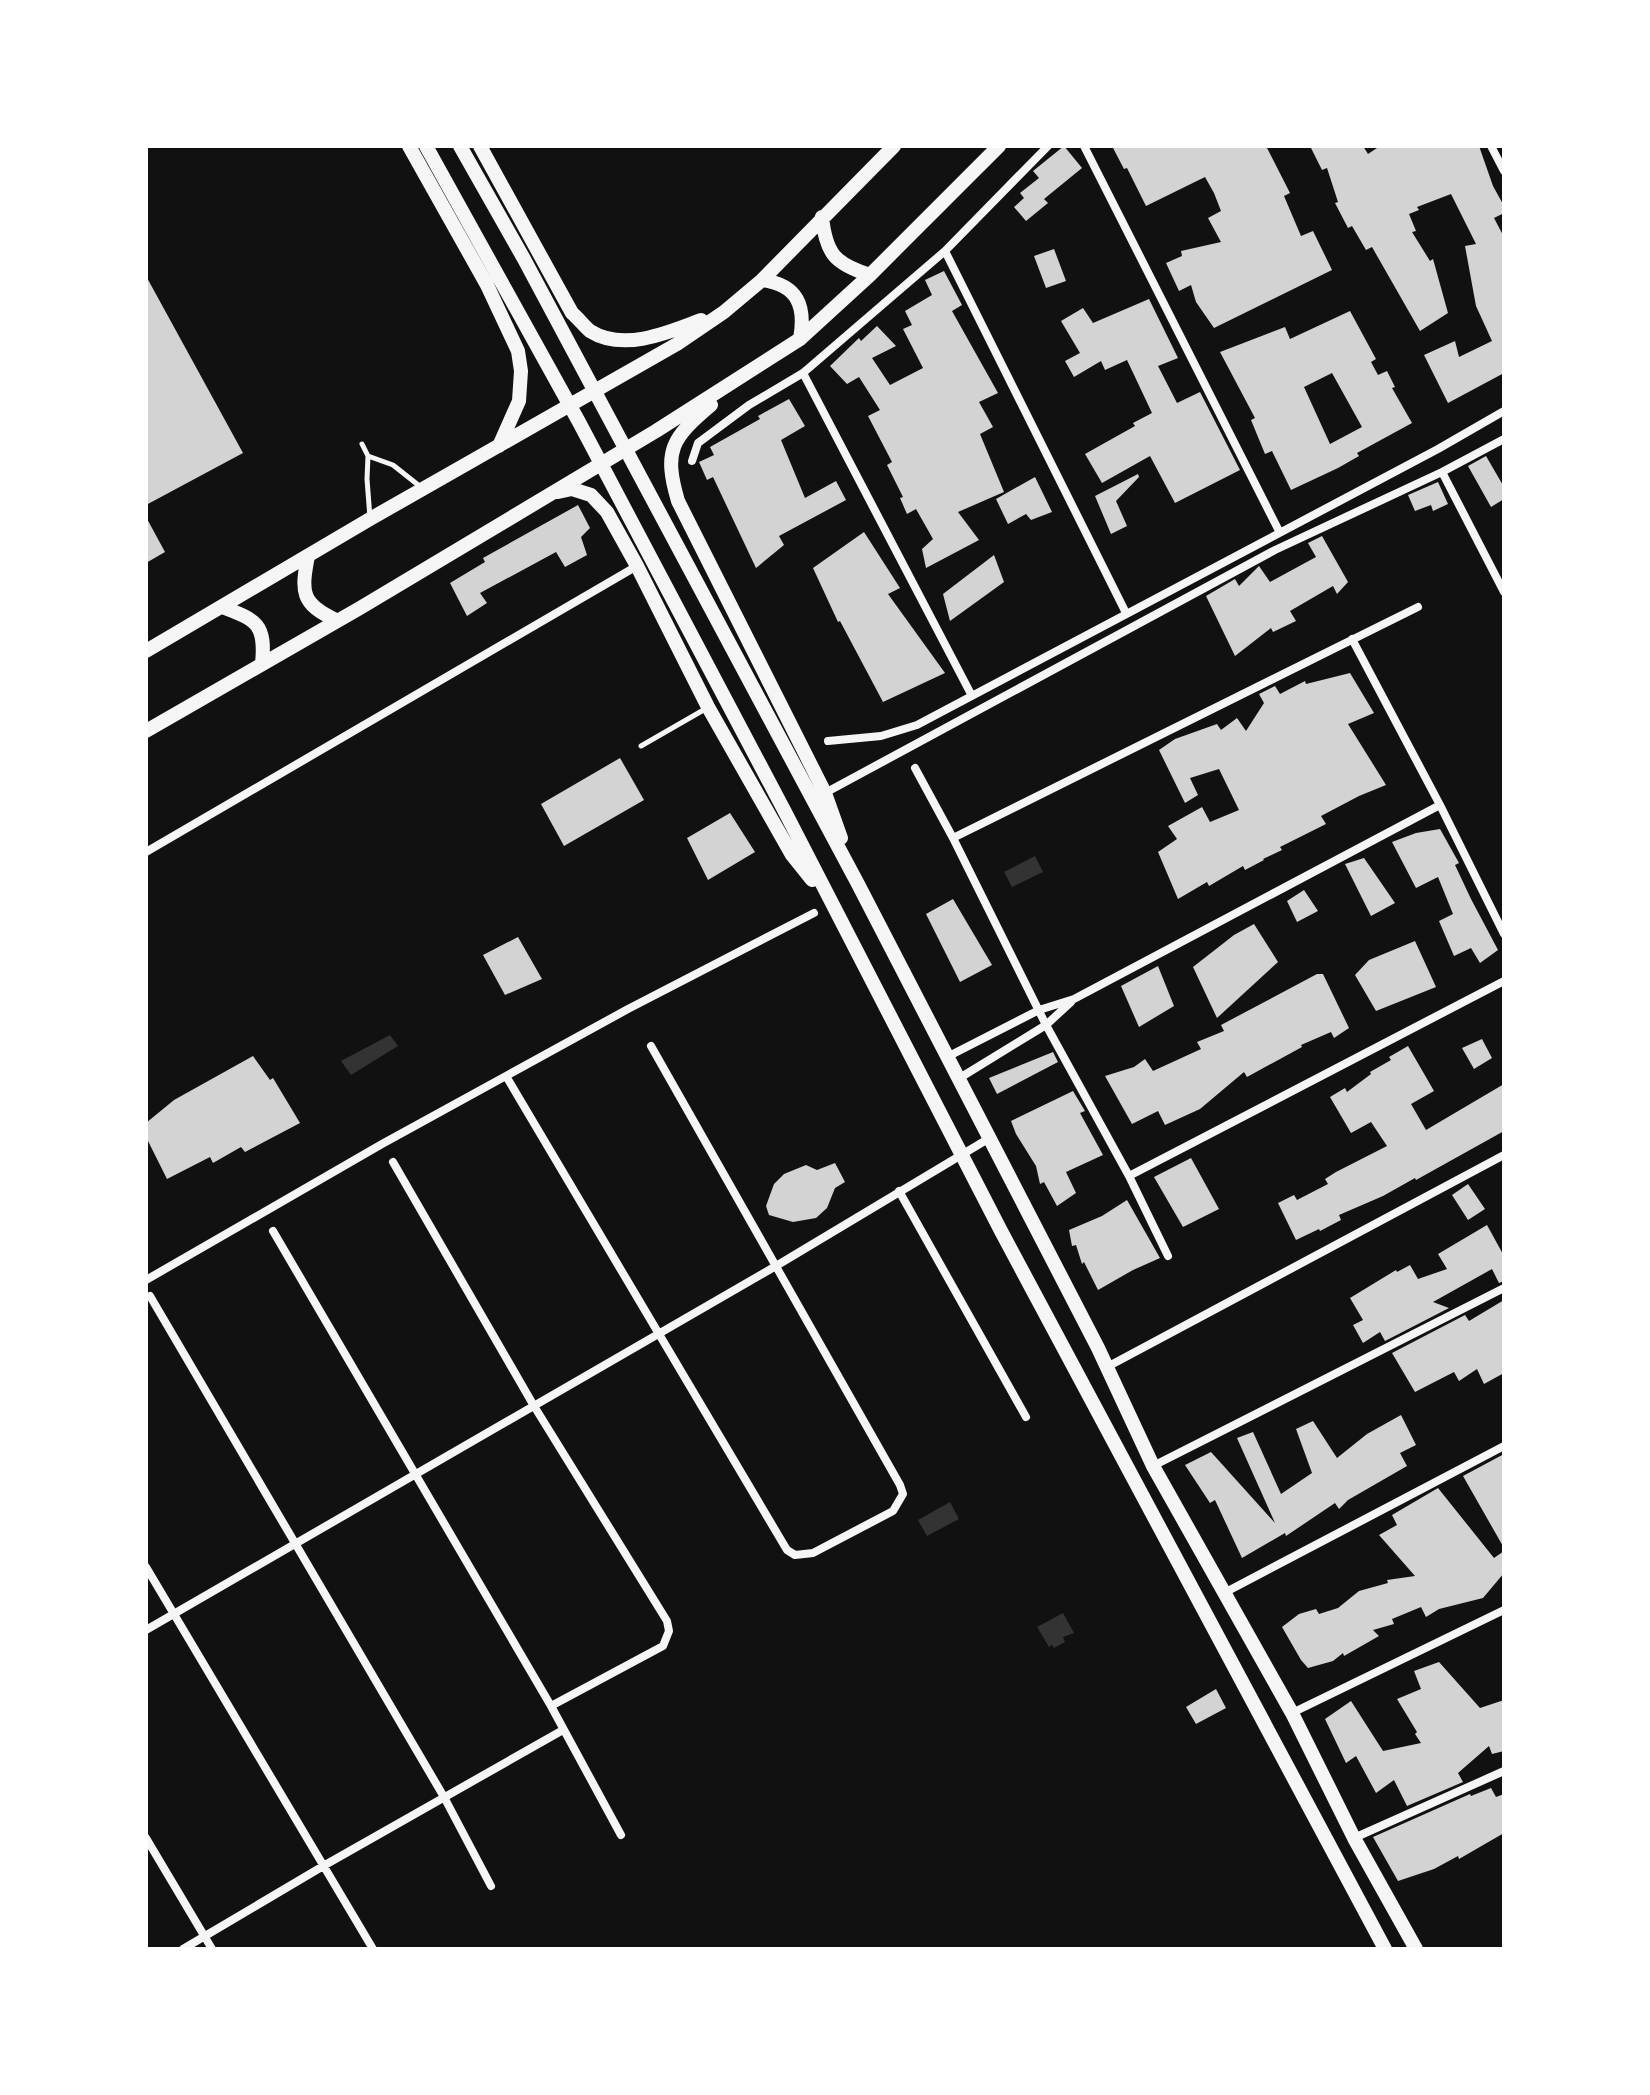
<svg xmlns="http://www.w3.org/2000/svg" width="1650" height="2095" font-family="'Varela Round',sans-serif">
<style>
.water{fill:#333}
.building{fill:#d3d3d3;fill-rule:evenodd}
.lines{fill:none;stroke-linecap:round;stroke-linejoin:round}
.service{stroke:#f5f5f5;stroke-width:5}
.minor{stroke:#f5f5f5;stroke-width:8}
.primary{stroke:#f5f5f5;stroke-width:14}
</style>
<rect width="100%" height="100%" fill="#111"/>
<path class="water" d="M1035 856 1043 872 1012 887 1004 872Z
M390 1035 398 1046 351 1075 341 1061Z
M950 1502 959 1519 927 1536 918 1520Z
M1063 1613 1074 1633 1063 1637 1065 1642 1054 1648 1052 1645 1049 1647 1037 1627Z"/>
<path class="building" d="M1064 146 1082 168 1044 199 1048 203 1026 221 1014 207 1024 198 1020 193 1039 178 1033 171Z
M1112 146H1266L1290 193 1284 196 1301 236 1313 231 1332 270 1214 328 1196 302 1191 285 1179 291 1166 263 1182 256 1181 251 1221 242 1208 218 1221 211 1214 193 1205 177 1146 206 1127 168 1124 169Z
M1310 146H1363L1368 154 1380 146H1479L1493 186 1504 206V213L1494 218 1504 237V373L1448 403 1424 355 1455 341 1459 357 1492 341 1476 306 1465 246 1476 244 1451 194 1417 207 1419 210 1409 214 1416 231 1412 232 1430 261 1433 259 1448 313 1420 331 1372 247 1366 250 1352 226 1348 228 1335 203 1338 202 1327 168 1322 170Z
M1054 249 1066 281 1046 288 1034 256Z
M944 271 962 305 952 311 998 393 979 402 993 427 980 434 1004 492 958 512 979 540 926 568 922 549 933 539 916 509 907 514 900 498 903 497 887 465 892 462 868 416 880 410 859 377 847 384 830 366 859 338 861 341 877 326 896 346 872 358 890 385 923 368 903 329 912 325 905 311 932 295 925 280Z
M146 276 243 453 146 505Z
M1149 299 1178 358 1158 366 1177 403 1200 392 1240 470 1175 503 1150 456 1102 483 1085 454 1135 426 1133 423 1152 413 1127 360 1105 370 1101 361 1074 377 1065 361 1080 353 1061 321 1083 308 1093 323Z
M1350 311 1376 359 1371 362 1378 375 1387 371 1395 387 1392 388 1412 423 1357 453 1359 456 1338 468 1291 490 1272 451 1265 454 1251 420 1255 418 1220 352 1285 327 1290 339ZM1332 373 1362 427 1330 444 1304 387Z
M789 399 805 426 781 440 805 498 836 481 846 500 779 536 784 545 756 568 713 477 707 480 699 462 714 455 710 447 760 419 758 416Z
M1486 456 1504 487V499L1491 507 1468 466Z
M1138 474 1139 477 1116 501 1127 526 1111 534 1095 496Z
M1035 477 1052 512 1031 520 1026 514 1008 524 996 499Z
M1438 482 1448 504 1433 511 1431 505 1415 511 1408 495Z
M578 505 590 528 581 537 587 555 565 567 556 552 480 593 487 603 467 616 450 583 485 562 483 558Z
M146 517 165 552 146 563Z
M864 532 900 588 888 594 945 673 883 702 840 621 838 622 813 568Z
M1322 536 1348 582 1337 594 1333 586 1290 611 1296 621 1273 632 1271 628 1235 656 1206 596 1235 579 1239 586 1259 566 1270 582 1316 557 1308 543Z
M994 555 1004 582 950 621 943 594Z
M1350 673 1374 713 1348 724 1386 785 1359 796 1321 816 1326 824 1280 847 1282 850 1263 859 1264 860 1245 870 1243 866 1209 886 1207 882 1178 899 1158 852 1177 839 1168 826 1202 807 1210 822 1239 810 1219 769 1190 778 1198 795 1185 803 1159 750 1175 739 1217 724 1221 730 1237 718 1246 731 1264 703 1259 694 1275 686 1280 694 1305 681 1306 684Z
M620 758 644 800 564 846 541 804Z
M730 813 755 852 708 880 687 838Z
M1440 829 1459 863 1455 865 1471 899 1498 950 1480 963 1471 948 1454 956 1439 921 1453 914 1438 877 1416 888 1392 842 1416 833Z
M1364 858 1395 903 1371 916 1345 864Z
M1304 890 1318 911 1297 922 1287 901Z
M953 899 992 965 960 982 926 914Z
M1254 924 1278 962 1217 1018 1193 967 1234 935Z
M518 937 542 979 505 995 483 955Z
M1415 941 1436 987 1376 1011 1355 975 1369 960Z
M1158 966 1174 1006 1139 1027 1121 986Z
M1317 974H1323L1349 1028 1334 1038 1331 1032 1301 1045 1302 1047 1247 1077 1244 1072 1200 1109 1165 1125 1158 1111 1132 1124 1105 1076 1134 1067 1145 1059 1153 1071 1201 1049 1197 1042 1224 1031 1221 1025Z
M1482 1039 1492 1058 1474 1069 1462 1048Z
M1408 1046 1434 1091 1411 1104 1426 1130 1504 1084V1131L1416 1180 1415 1178 1383 1196 1339 1215 1341 1220 1320 1231 1319 1229 1296 1240 1278 1203 1294 1195 1297 1200 1328 1184 1325 1179 1336 1172 1387 1146 1371 1122 1351 1133 1330 1097 1345 1088 1347 1092 1371 1074 1370 1072 1391 1060 1389 1057Z
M1053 1052 1058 1062 997 1094 989 1078Z
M253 1056 270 1080 273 1078 300 1123 245 1152 241 1147 213 1163 210 1157 167 1179 146 1137V1123L174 1100Z
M1073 1091 1085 1111 1080 1113 1103 1155 1066 1172 1076 1193 1057 1206 1044 1182 1040 1184 1036 1166 1016 1134 1011 1121Z
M1191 1158 1219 1209 1183 1227 1154 1177Z
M835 1163 845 1182 835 1188 827 1208 816 1218 793 1222 769 1215 766 1206 774 1184 784 1174 806 1165 817 1170Z
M1468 1184 1485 1209 1468 1220 1452 1195Z
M1127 1200 1160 1258 1133 1270 1098 1290 1084 1262 1082 1264 1076 1245 1072 1246 1069 1230 1102 1216Z
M1487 1225 1504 1256V1281L1499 1283 1492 1269 1433 1302 1449 1308 1385 1341 1380 1332 1363 1343 1353 1325 1363 1320 1350 1298 1396 1270 1397 1272 1410 1265 1418 1279 1447 1269 1438 1254Z
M1504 1300V1373L1484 1384 1477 1369 1459 1381 1454 1372 1415 1392 1392 1353 1465 1315 1469 1321Z
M1401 1415 1416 1445 1400 1453 1407 1466 1348 1500 1339 1509 1335 1503 1286 1536 1285 1533 1242 1558 1215 1500 1210 1503 1185 1465 1211 1452 1275 1523 1237 1438 1253 1432 1281 1494 1312 1473 1296 1429 1313 1421 1337 1458 1367 1434Z
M1504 1454V1548L1463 1476Z
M1438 1488 1494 1558 1504 1551V1573L1483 1598 1439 1609 1426 1617 1421 1607 1392 1619 1394 1624 1373 1630 1379 1636 1344 1656 1343 1653 1333 1661 1308 1668 1301 1660 1282 1627 1299 1614 1316 1609 1319 1614 1338 1608 1359 1591 1388 1583 1387 1580 1415 1576 1379 1535 1397 1525 1392 1515Z
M1439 1662 1480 1708 1504 1700V1751L1492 1754 1489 1746 1458 1773 1463 1782 1407 1806 1394 1780 1376 1793 1356 1756 1346 1763 1325 1719 1351 1701 1383 1751 1421 1743 1415 1734 1417 1732 1397 1699 1421 1689 1414 1671Z
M1216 1689 1226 1708 1196 1724 1186 1707Z
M1491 1788 1496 1797 1504 1794V1833L1459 1859 1458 1856 1434 1869 1398 1881 1373 1837 1470 1794 1471 1796Z"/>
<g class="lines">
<path class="service" d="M362 444 368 456 367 479 370 518
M368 456 393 465 422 488
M641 746 707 708"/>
<path class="minor" d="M1084 146 1279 531
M1491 146 1504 171
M945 251 1126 613
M803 373 972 696
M692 461 698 443 749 405 803 373 945 251 1048 146
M1442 472 1504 592
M1352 639 1440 805 1504 934
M828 741 881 736 917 725 1438 449 1504 411
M915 768 953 838 1046 1025 1129 1176 1168 1256
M825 793 1275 550 1442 472 1504 439
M953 838 1418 607
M146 852 637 566
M947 1057 1039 1010 1074 999 1440 805
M506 1076 787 1550 795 1555 813 1553 893 1511 903 1494 900 1485 651 1046
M958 1079 1046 1025 1071 1002
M393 1162 534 1406 667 1621 669 1631 663 1646 551 1706
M1129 1176 1504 981
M899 1191 1026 1417
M273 1231 551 1706 621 1835
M146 1280 382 1144 628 1009 814 913
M150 1296 444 1797 491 1886
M1107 1367 1504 1155
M1153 1466 1504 1288
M146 1567 373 1949
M1224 1593 1504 1446
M146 1630 776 1266 988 1139
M1292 1713 1504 1610
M146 1838 212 1949
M1354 1838 1504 1771
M183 1949 325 1865 563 1730"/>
<path class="primary" d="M409 146 487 285 518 351 521 371 519 401 499 446
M426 146 579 422 784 810 1001 1231 1385 1949
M460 146 524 259 858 884 1098 1348 1153 1466 1292 1713 1354 1838 1416 1949
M480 146 572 313C578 318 584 326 590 331 623 352 668 333 701 320
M822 217C826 254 835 264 870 275
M762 280C798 285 806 306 800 339
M711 405C672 438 663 450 678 501L825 793 841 838
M558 492 572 489 591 495 607 512 637 566 708 707 792 855 812 880
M308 556C301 592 301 604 336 620
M222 607C257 620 266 624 262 664
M146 651 370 519 677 344 724 312 762 280 894 146
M146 731 360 608 656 431 800 339 870 275 999 146"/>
</g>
<rect width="1650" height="2095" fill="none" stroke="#ffffff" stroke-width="296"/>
</svg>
